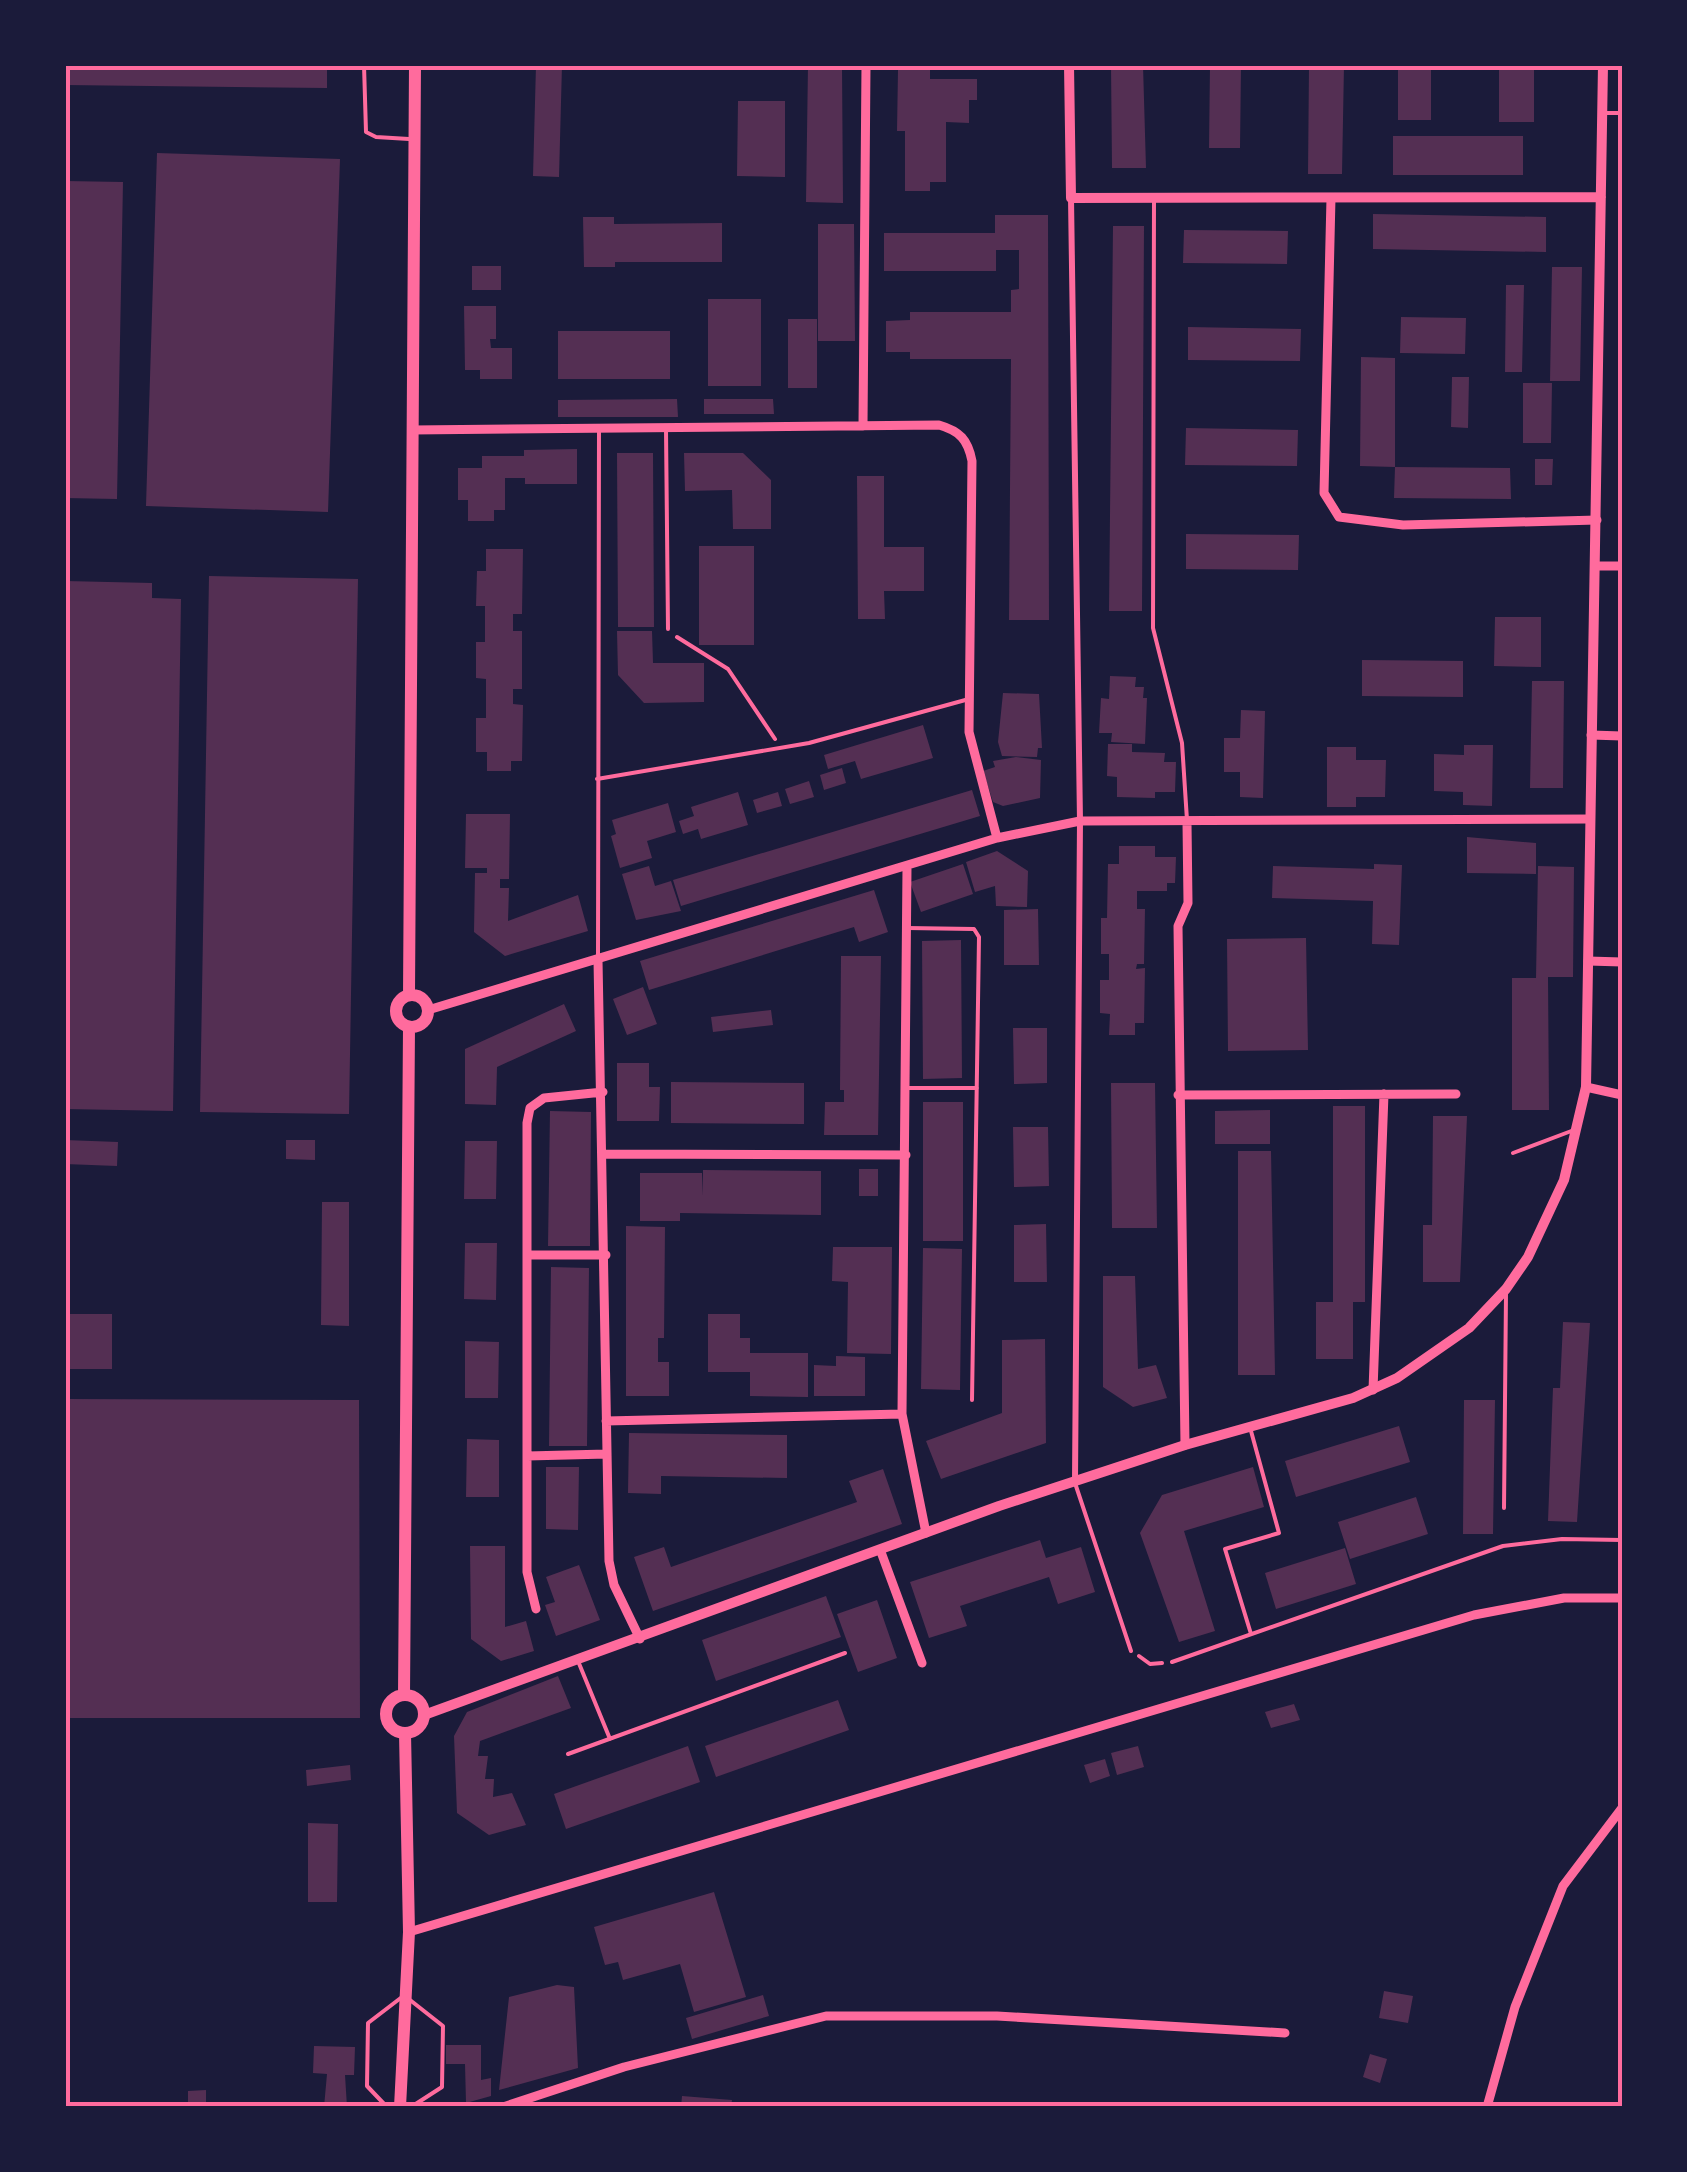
<svg xmlns="http://www.w3.org/2000/svg" width="1687" height="2172" font-family="'Zilla Slab',serif">
<style>
.building{fill:#542f53}
.lines{fill:none;stroke-linecap:round;stroke-linejoin:round}
.path{stroke:#ff6b9d;stroke-width:4}
.service{stroke:#ff6b9d;stroke-width:4}
.pedestrian{stroke:#ff6b9d;stroke-width:6}
.minor{stroke:#ff6b9d;stroke-width:9}
.tertiary{stroke:#ff6b9d;stroke-width:10}
.secondary{stroke:#ff6b9d;stroke-width:12}
.neatline{fill:none;stroke:#ff6b9d;stroke-width:4}
</style>
<rect width="100%" height="100%" fill="#1b1b3a"/>
<path class="building" d="M65 65H327V88L65 85Z
M536 65H562L559 177 533 176Z
M808 65H842L843 203 806 202Z
M1111 65H1143L1146 168H1112Z
M1210 65H1241L1240 148H1209Z
M1309 65H1344L1342 174H1308Z
M1398 65H1431V120H1398Z
M1499 65H1534V122H1499Z
M898 70H930V79H977V100H969V123L946 122V182H930V191H905V131H897Z
M738 101H785V177L737 176Z
M1393 136H1523V175H1393Z
M157 153 340 159 328 512 146 506Z
M65 181 123 182 117 499 65 498Z
M1373 214 1546 217V252L1373 249Z
M995 215H1048L1049 620H1009L1011 359H910V352H886V321L910 320V312H1011V290L1019 289V250H996V271H884V233H995Z
M583 217H614V224L722 223V262H615V267H584Z
M818 224H854L855 341H818Z
M1113 226H1144L1142 611H1109Z
M1184 230 1288 231 1287 264 1183 263Z
M472 266H501V290H472Z
M1552 267H1582L1580 381H1550Z
M1506 285H1524L1522 372H1505Z
M708 299H761V386H708Z
M464 306H496V339H490L491 348H512V379H480V370H465Z
M1401 317 1466 318 1465 354 1400 353Z
M788 319H817V388H788Z
M1188 327 1301 329 1300 361 1188 360Z
M558 331H670V379H558Z
M1361 357 1395 358V467L1360 466Z
M1452 377H1469L1468 428 1451 427Z
M1523 383H1552L1551 443H1523Z
M677 399 678 417H558V400Z
M704 399H773L774 414H704Z
M1186 428 1298 430 1297 466 1185 465Z
M577 449V484H525V478H505V510H494V521H468V500H458V468H482V456H524V450Z
M617 453H653L654 627H618Z
M684 453H743L771 480V529H733L732 490 685 491Z
M1535 459H1553L1552 485H1535Z
M1395 467 1510 468 1511 499 1394 498Z
M857 476H884V547H924V591H884L885 619H858Z
M1186 534 1299 535 1298 570 1186 569Z
M699 546H754V645H699Z
M486 549H523L522 614H513V631H522V689H513V704L523 705 522 761H511V771H487V752H476V718H486V679L476 678V642H485V606H476L477 571H486Z
M209 576 358 579 349 1114 200 1112Z
M65 581 152 583V598L181 599 173 1111 65 1109Z
M1495 617H1541V667L1494 666Z
M617 631H652L653 663H704V702L644 703 618 675Z
M1362 660 1463 661V697L1362 696Z
M1110 676 1136 677 1135 687H1144L1143 698H1147L1145 744 1111 742 1112 733H1099L1101 698 1109 699Z
M1532 681H1564L1563 788H1530Z
M1003 693 1039 694 1042 748H1038L1037 757 1002 756 998 742Z
M1241 710 1265 711 1263 798 1240 797V772H1224V738H1240Z
M923 725 933 758 861 779 855 761 828 769 824 755Z
M1108 744H1132V752L1165 753 1164 762H1176L1175 792H1155V798L1117 797V777L1107 776Z
M1464 745H1493L1492 806 1463 805V792L1434 791V754L1464 755Z
M1327 747H1356V760H1386L1385 797H1356V807H1327Z
M1016 757 1041 760 1040 798 1003 806 993 802 983 771 995 767 993 761Z
M842 768 846 783 824 790 820 775Z
M809 781 814 797 790 804 785 789Z
M972 790 980 816 681 906 673 880Z
M738 792 748 825 701 839 698 829 683 834 679 821 694 816 691 807Z
M778 792 782 806 757 813 753 800Z
M668 803 676 832 647 841 652 858 620 868 611 836 616 834 612 820Z
M466 814H510L509 879H500V888H509L508 921 578 895 588 931 505 956 474 932 475 873H487V868H465Z
M1467 837 1536 843V874L1467 873Z
M1119 846H1155V857H1176L1175 883H1167V891H1137V909H1145L1144 964H1137L1136 969 1145 968 1144 1023H1135V1035H1109L1110 1014 1100 1013V980H1109V954H1101V918H1107L1108 864H1119Z
M997 851 1028 871 1027 907 996 906 995 886 975 892 966 862Z
M963 864 973 894 921 912 910 882Z
M1374 864 1402 865 1399 945 1372 944 1373 901 1272 898 1273 866 1374 869Z
M649 866 655 886 671 881 681 911 636 920 622 874Z
M1538 866 1574 867 1573 977H1548L1549 1110H1512V978H1536Z
M874 890 888 932 859 942 854 927 649 990 640 961Z
M1038 909 1039 965H1004V910Z
M1306 938 1308 1050 1228 1051 1227 939Z
M961 940 962 1078 923 1079 922 941Z
M841 956H881L878 1135H824L825 1102H844V1090H840Z
M643 987 657 1024 627 1035 613 999Z
M564 1004 576 1031 497 1067 496 1105 465 1104V1049Z
M771 1010 773 1025 713 1032 711 1017Z
M1013 1028H1047V1083L1014 1084Z
M617 1063H649V1087H660L659 1121H617Z
M671 1082 804 1083V1124L671 1123Z
M1111 1083H1155L1157 1228H1112Z
M923 1102H963V1241H923Z
M1333 1106H1365V1302H1353V1359H1316V1302H1333Z
M1270 1110V1144H1215V1111Z
M550 1111 591 1112 590 1246H548Z
M1433 1116H1467L1460 1282H1423V1225H1432Z
M1013 1127H1048L1049 1186 1014 1187Z
M65 1140 118 1142 117 1166 65 1164Z
M286 1140H315V1160L286 1159Z
M465 1141H497L496 1199H464Z
M1238 1151H1271L1275 1375H1238Z
M859 1169H878V1196H859Z
M703 1170 821 1171V1215L680 1213V1221H640V1173H702L703 1196Z
M322 1202H349V1326L321 1325Z
M1046 1224 1047 1282H1014V1225Z
M626 1226 665 1227 664 1338H658V1362H669V1396H626Z
M465 1243H497L496 1300 464 1299Z
M833 1247H892L891 1354 847 1353 848 1282 832 1281Z
M923 1248 962 1249 960 1390 921 1389Z
M551 1267 589 1268 587 1446H549Z
M1103 1276H1135L1138 1369 1156 1365 1167 1398 1133 1407 1103 1387Z
M67 1314H112V1369H68Z
M708 1314H740V1338H750V1353H808V1397L750 1396V1372H708Z
M1563 1322 1590 1323 1577 1522 1548 1521 1553 1388H1560Z
M1045 1339 1046 1443 941 1479 926 1441 1002 1413V1340Z
M465 1341 499 1342 498 1398H465Z
M836 1356 865 1357V1396H814V1365L836 1366Z
M65 1399 359 1400 360 1718H65Z
M1464 1400H1495L1493 1534H1463Z
M1399 1426 1410 1462 1296 1497 1285 1461Z
M629 1433 787 1435V1478L661 1476V1494L628 1493Z
M467 1439 499 1440V1497H466Z
M546 1467H579L578 1530 546 1529Z
M1253 1467 1264 1507 1184 1531 1215 1631 1179 1642 1140 1533 1162 1495Z
M883 1469 902 1524 653 1611 634 1557 664 1547 671 1567 857 1502 849 1481Z
M1416 1497 1428 1534 1350 1559 1338 1522Z
M1040 1540 1046 1558 1081 1547 1095 1592 1058 1604 1049 1577 960 1606 967 1626 929 1638 910 1582Z
M470 1546H505V1627L526 1621 534 1651 501 1661 471 1639Z
M1345 1548 1356 1584 1276 1609 1265 1573Z
M579 1565 600 1620 556 1636 545 1605 555 1602 546 1577Z
M826 1596 841 1637 716 1681 702 1640Z
M877 1600 897 1658 858 1672 837 1614Z
M558 1676 571 1708 480 1741 478 1756H488L485 1779H494L493 1797 512 1793 526 1825 489 1835 457 1813 454 1736 467 1712Z
M838 1700 849 1730 716 1777 705 1746Z
M1294 1704 1300 1720 1271 1728 1265 1712Z
M688 1746 700 1782 566 1829 554 1794Z
M1138 1746 1144 1767 1117 1775 1111 1753Z
M1105 1759 1110 1776 1090 1783 1084 1765Z
M350 1765 351 1780 307 1786 306 1770Z
M308 1823 338 1824 337 1902H308Z
M714 1892 746 1997 694 2012 680 1964 623 1980 618 1962 605 1965 594 1927Z
M557 1985 574 1987 578 2068 499 2090 509 1997Z
M1384 1991 1413 1996 1408 2023 1379 2018Z
M763 1995 769 2016 692 2039 686 2018Z
M446 2045H481V2080L491 2078V2096L466 2103 465 2064H446Z
M314 2046 355 2047 354 2075H345L347 2107H324L327 2074 313 2073Z
M1370 2054 1387 2059 1380 2083 1363 2077Z
M206 2090V2107H188V2091Z
M682 2096 732 2100 731 2107H681Z"/>
<g class="lines">
<path class="path" d="M677 637 728 669 775 739
M1139 1656 1150 1664 1162 1663"/>
<path class="service" d="M364 65 366 132 376 137 409 139
M1603 113H1622
M1154 199 1153 628 1182 743 1187 820
M666 429 668 629
M597 779 809 743 969 699
M907 928 974 929 979 937 972 1400
M598 955 599 430
M907 1088H977
M1513 1153 1574 1130
M1251 1431 1279 1533 1225 1549 1251 1634
M1076 1486 1131 1651
M1504 1508 1506 1293
M578 1661 610 1739
M1172 1662 1503 1546 1562 1539 1622 1540
M568 1754 845 1653
M410 2000 443 2026 442 2087 411 2107
M387 2107 367 2086 368 2023 402 1997"/>
<path class="pedestrian" d="M1071 198 1080 821 1075 1481"/>
<path class="minor" d="M1331 198 1324 493 1339 517 1403 525 1597 520
M863 426 866 65
M412 430 939 425C960 431 968 440 972 461L969 732 997 838
M1596 566H1622
M1591 735 1622 736
M907 868 902 1414 926 1533
M598 960 609 1561 614 1585 640 1639
M1588 961 1622 962
M428 1010 997 838 1080 821 1590 819
M1586 1087 1622 1095
M1178 1095 1456 1094
M605 1154 906 1155
M527 1255H606
M1373 1390 1384 1094
M606 1421 902 1414
M1185 1445 1178 926 1188 903 1187 823
M527 1456 607 1454
M881 1552 922 1663
M536 1609 527 1572V1123L530 1108 544 1098 603 1092
M409 1932 1474 1615 1564 1598H1622
M503 2107 624 2067 826 2016H997L1285 2033
M1487 2107 1515 2007 1563 1886 1622 1808"/>
<path class="tertiary" d="M1069 65 1071 198 1601 197
M424 1715 999 1506 1185 1445 1353 1398 1397 1378 1469 1328 1506 1289 1528 1257 1564 1180 1586 1087 1603 65"/>
<path class="secondary" d="M409 995 415 65
M396 1011a16 16 0 1 1 32 0a16 16 0 1 1-32 0Z
M404 1695 409 1027
M386 1714a19 19 0 1 1 38 0a19 19 0 1 1-38 0Z
M400 2107 409 1932 405 1733"/>
</g>
<rect width="1687" height="2172" fill="none" stroke="#1b1b3a" stroke-width="135"/>
<rect x="68" y="68" width="1552" height="2036" class="neatline"/>
</svg>
